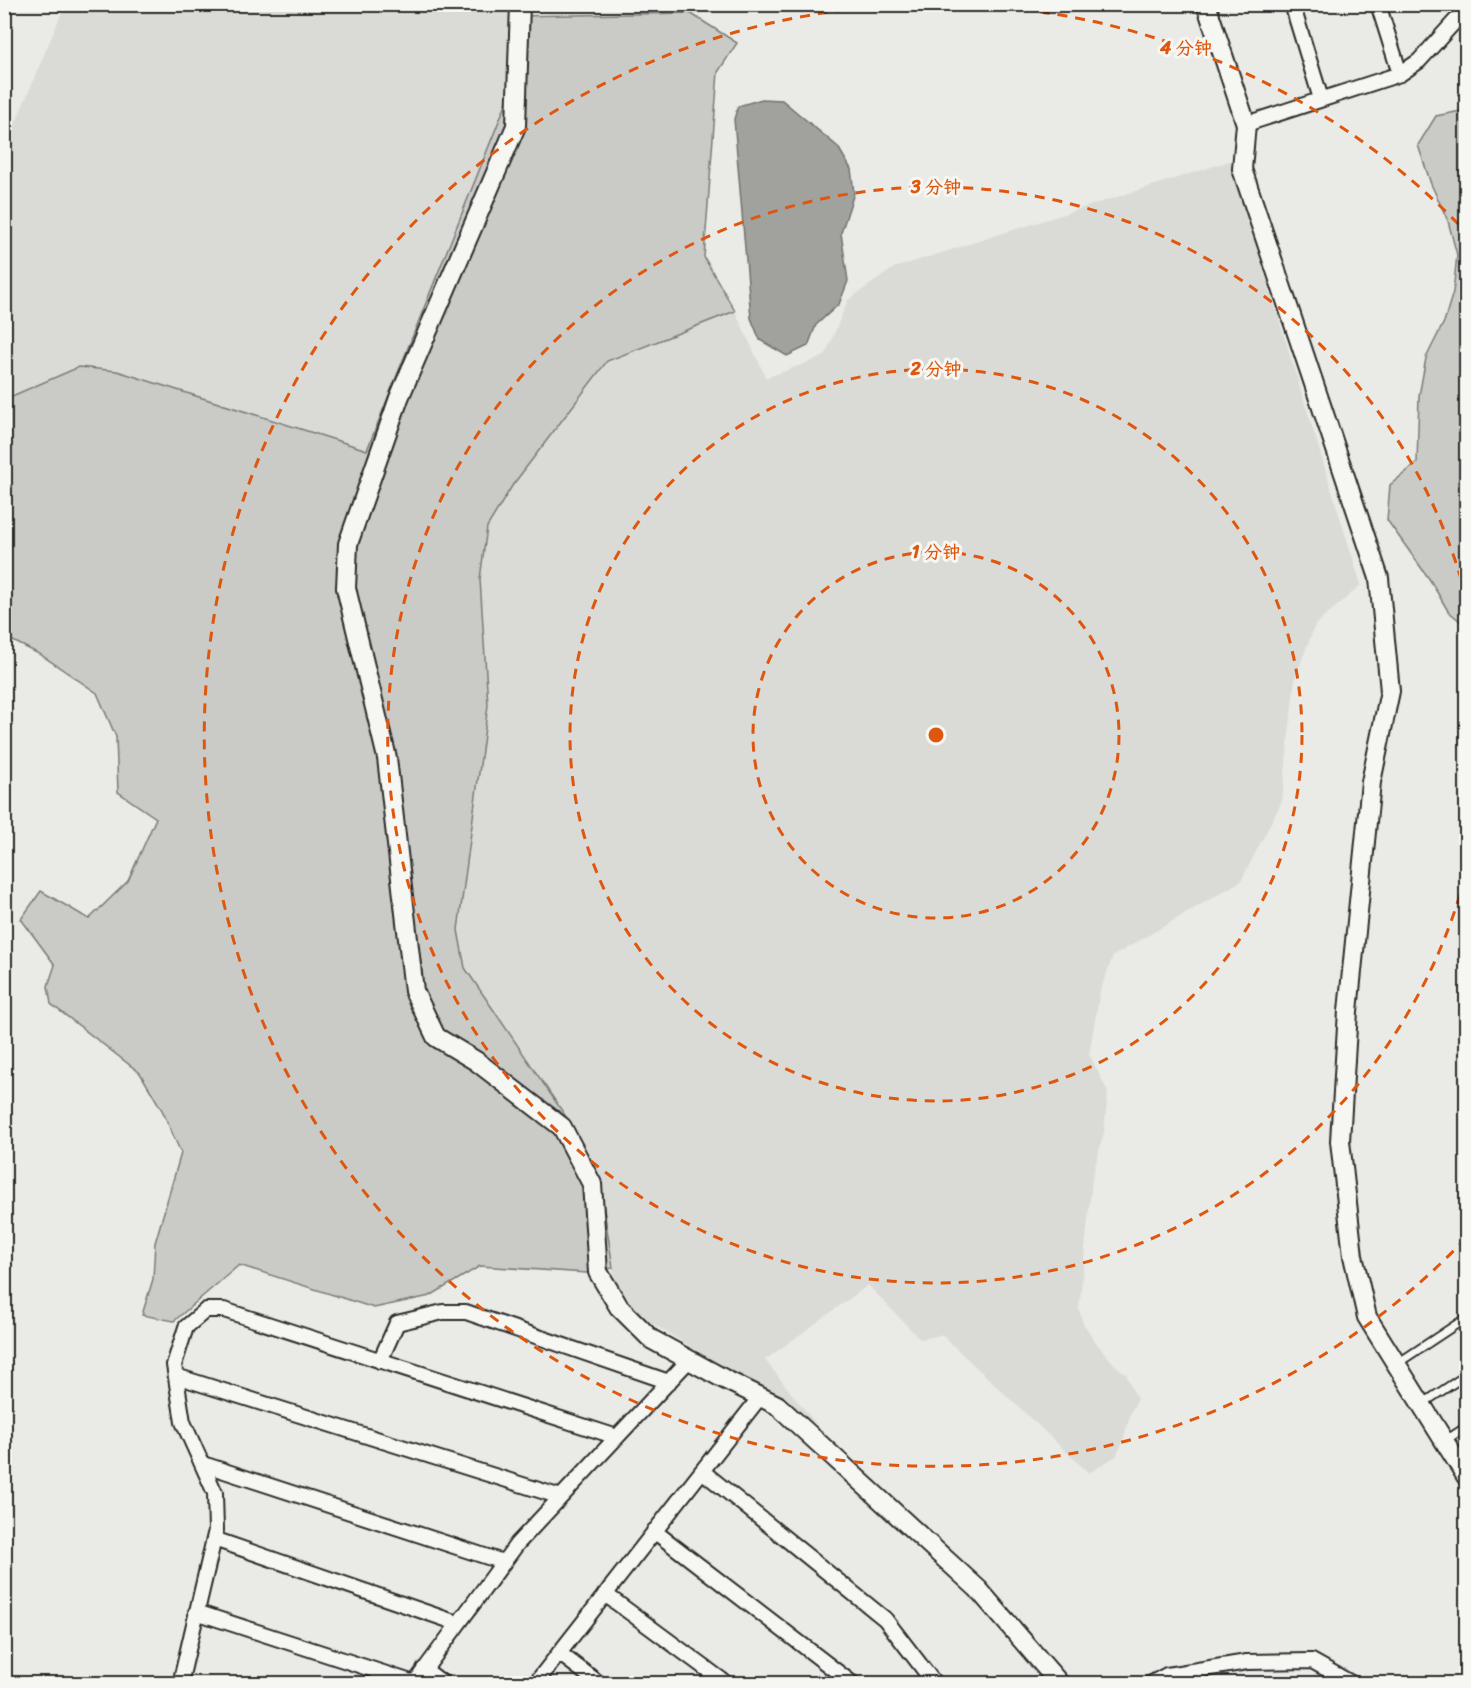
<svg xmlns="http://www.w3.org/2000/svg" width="1471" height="1688" font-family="Sriracha,'LXGW WenKai TC',sans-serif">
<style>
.built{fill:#dadad6}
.green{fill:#cacac7;stroke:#7a7a79;stroke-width:1.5}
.water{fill:#a1a19e;stroke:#727270;stroke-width:1.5}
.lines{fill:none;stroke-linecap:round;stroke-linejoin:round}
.lane-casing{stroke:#2b2b2b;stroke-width:11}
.street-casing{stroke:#2b2b2b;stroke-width:18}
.secondary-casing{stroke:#2b2b2b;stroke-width:22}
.lane{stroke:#f6f6f2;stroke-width:7}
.street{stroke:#f6f6f2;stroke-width:14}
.secondary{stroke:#f6f6f2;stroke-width:18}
.ring{fill:none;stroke:#df570e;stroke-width:3;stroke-dasharray:10 8}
.centre{fill:#df570e;stroke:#f6f6f2;stroke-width:3}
.ring-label{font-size:18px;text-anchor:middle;font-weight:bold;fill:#df570e;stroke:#f6f6f2;stroke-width:6;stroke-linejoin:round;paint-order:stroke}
</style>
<rect width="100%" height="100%" fill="#eaeae6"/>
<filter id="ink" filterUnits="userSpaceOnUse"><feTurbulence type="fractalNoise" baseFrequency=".0167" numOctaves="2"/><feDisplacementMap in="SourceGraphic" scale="12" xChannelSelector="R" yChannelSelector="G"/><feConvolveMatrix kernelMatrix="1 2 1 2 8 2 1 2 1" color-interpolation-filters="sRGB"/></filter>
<g filter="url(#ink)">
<path class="built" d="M65 5H515L507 100 367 450 117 371 79 367 5 399V148Z
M1230 161 1361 585 1315 625 1295 678 1282 801 1241 881 1113 956 1100 991 1089 1054 1108 1092 1104 1132 1092 1178 1079 1310 1083 1323 1097 1344 1115 1365 1126 1374 1137 1400 1131 1412 1122 1444 1116 1456 1089 1473 942 1335 920 1339 868 1285 765 1360 816 1424 637 1314 615 1283 610 1247 573 1127 465 968 458 930 488 705 480 579 487 527 512 486 607 361 735 311 766 378 825 356 848 300 894 268Z"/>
<path class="green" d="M690 13 737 43 718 72 704 257 735 311 607 361 512 486 487 527 480 579 488 705 458 930 465 968 573 1127 602 1196 613 1268 587 1273 480 1266 430 1296 374 1308 239 1265 174 1321 142 1315 153 1279 155 1243 181 1153 162 1110 140 1073 51 1004 48 986 55 965 21 919 41 891 89 919 128 881 156 818 118 792 116 737 97 693 41 655 5 637V399L79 367 117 371 367 450 507 101 514 16Z
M1466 110V626L1448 611 1430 580 1387 520 1390 485 1417 463 1419 396 1426 358 1444 322 1453 292 1457 255 1448 221 1431 184 1418 145 1436 116Z"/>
<path class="water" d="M762 99 782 100 838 147 851 169 854 193 841 233 848 281 839 304 816 325 808 346 787 356 760 340 751 318 734 119 738 106Z"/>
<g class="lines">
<defs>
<path id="lane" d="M1398 1363 1466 1318
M1422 1404 1466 1375
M1446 1440 1466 1427"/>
<path id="street" d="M1292 4 1321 99
M1378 4 1400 74
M1246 124 1400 74 1419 61 1466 9
M380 1361 397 1323 443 1312H466L669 1382
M176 1376 561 1497
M203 1464 503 1562
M702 1471 885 1619 935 1684
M654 1531 853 1684
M214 1539 457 1623
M605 1594 727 1684
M196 1612 414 1683
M559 1653 600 1684
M424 1669 444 1684
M180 1684 216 1530 215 1493 183 1422 174 1365 186 1327 206 1310H224L617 1437
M414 1684 517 1544 689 1360
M535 1684 760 1397
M1150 1684 1167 1675 1247 1662 1312 1661 1353 1684"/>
<path id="secondary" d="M520 4 516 126 399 398 348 544 346 588 387 758 414 991 436 1037 476 1061 562 1127 592 1184 598 1272 619 1307 651 1339 724 1379 777 1405 978 1589 1060 1684
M1206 4 1246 124 1242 169 1379 578 1390 691 1371 782 1348 1011 1340 1141 1353 1256 1367 1317 1466 1476"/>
</defs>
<use href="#lane" class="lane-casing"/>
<use href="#street" class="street-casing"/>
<use href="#secondary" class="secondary-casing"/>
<use href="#lane" class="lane"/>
<use href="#street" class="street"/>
<use href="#secondary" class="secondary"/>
</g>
</g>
<g class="ring">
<circle cx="936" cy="735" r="183"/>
<circle cx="936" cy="735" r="366"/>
<path d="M1465 877A548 548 0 1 1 1465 593"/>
<path d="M1466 1238A731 731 0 1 1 904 5M968 5A731 731 0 0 1 1466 232"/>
</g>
<circle cx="936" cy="735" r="9" class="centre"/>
<g class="ring-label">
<text x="1186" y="54">4 分钟</text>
<text x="936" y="193">3 分钟</text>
<text x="936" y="375">2 分钟</text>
<text x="936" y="558">1 分钟</text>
</g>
<rect width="1471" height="1688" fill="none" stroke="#f6f6f2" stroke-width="24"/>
<rect x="12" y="12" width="1447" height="1664" fill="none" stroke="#2b2b2b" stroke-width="2" filter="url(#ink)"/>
</svg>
